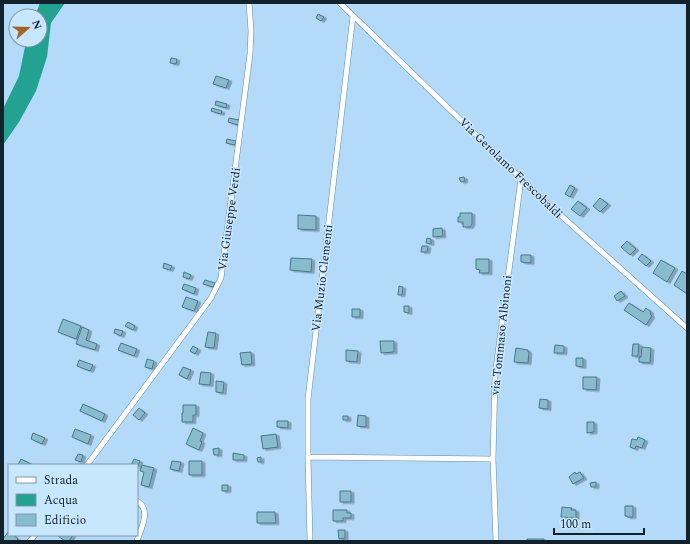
<svg xmlns="http://www.w3.org/2000/svg" width="690" height="544" font-family="Spectral,serif">
<style>
.water{fill:#23a191}
.building{fill:#88bbcd;stroke:#487889;filter:url(#shadow)}
.lines{fill:none;stroke-linecap:round;stroke-linejoin:round}
.street-casing{stroke:#668aa6;stroke-width:6}
.street{stroke:#fff;stroke-width:5}
.labels{text-anchor:middle;stroke-width:3;stroke-linejoin:round;paint-order:stroke}
.street-label{font-size:12px;fill:#13212d;stroke:#c7e6ff}
</style>
<defs>
<filter id="shadow"><feDropShadow dx="3" dy="1.5" stdDeviation="0" flood-color="#0004"/></filter>
</defs>
<rect width="100%" height="100%" fill="#b4daf9"/>
<path class="water" d="M40 3H65L51 23 47 57 36 91 19 122 3 145V109L19 76 26 42 27 40H40V16H35Z"/>
<path class="building" d="M318 14 324 17 321 21 316 18Z
M171 58 177 59 176 64 170 63Z
M216 76 229 80 226 88 213 84Z
M216 101 227 104 226 108 215 105Z
M212 108 222 111 221 114 211 111Z
M229 118 239 120 238 125 228 122Z
M227 139 236 141 235 145 226 143Z
M464 177 465 181 461 182 459 178Z
M570 185 575 188 570 197 565 194Z
M600 198 608 204 600 212 593 206Z
M578 201 587 208 580 216 571 209Z
M460 213H472V224L470 227H463V222H458V217H460Z
M298 215 316 216V230L298 229Z
M442 228 443 236 433 237V229Z
M427 238 431 239V244L426 243Z
M627 241 636 249 630 255 621 247Z
M422 246H428L427 252H421Z
M642 254 651 261 646 266 638 259Z
M521 255H531V263L521 262Z
M291 258 312 259 311 272 290 270Z
M476 259H489V273H479L480 270 476 269Z
M661 260 675 268 667 282 653 273Z
M164 263 172 266 170 270 163 268Z
M682 271 687 274V294L674 285Z
M184 272 191 275 189 279 183 277Z
M205 280 215 283 213 287 203 284Z
M184 284 196 288 194 294 182 289Z
M399 286 403 287 402 295H398Z
M621 291 625 296 617 301 614 296Z
M186 297 198 301 194 311 182 307Z
M629 303 643 312 646 308 651 312 650 314 652 316 646 325 624 310Z
M404 306H409V313L404 312Z
M352 309H360V317H352Z
M63 319 81 326 76 339 58 332Z
M128 322 135 326 133 330 125 326Z
M82 327 89 330 86 340 97 344 95 350 76 344Z
M115 329 123 331 121 336 114 333Z
M208 332 216 333 214 348 205 347Z
M380 341H394V352L381 353Z
M121 343 137 349 134 356 118 350Z
M633 344H639L638 356H632Z
M555 345 564 346V353H554Z
M193 346 198 349 195 354 190 351Z
M642 347 651 348 650 363 639 362V357H641Z
M516 348 528 350V352H529L528 363 514 362Z
M346 350 358 351 357 362 346 361Z
M251 352 252 364 242 365 240 353Z
M576 358H583V367L576 366Z
M147 359 154 361 152 369 145 367Z
M79 360 93 365 90 371 77 366Z
M183 367 191 370 187 379 179 375Z
M201 372 211 373 210 385 199 384Z
M583 377H597L596 390 583 389Z
M216 381 224 382 223 393 216 392Z
M540 399 548 400V409L539 408Z
M83 404 105 414 102 421 80 411Z
M183 405H196V415H193V422H182V413H183Z
M139 408 145 413 139 420 133 415Z
M358 415 366 416V427L357 426Z
M343 416H348V420H343Z
M277 421H288V428L277 427Z
M587 422H594V432L587 433Z
M193 428 203 433 200 441 202 442 199 450 186 444Z
M75 429 91 435 88 444 72 437Z
M33 433 45 438 42 444 31 439Z
M276 434 278 447 263 449 261 436Z
M638 437 645 440 642 448 636 446 635 449 630 447 632 439 637 440Z
M219 448V455H214L213 449Z
M233 453 244 455V460H233Z
M78 454 83 455 81 462 75 460Z
M261 457V462H258L257 458Z
M21 459 33 465H18Z
M134 459 140 461 137 468V465H131Z
M172 461 181 462 179 471 170 469Z
M189 461H202V475H189Z
M142 465 154 468 149 487 141 485 144 472 140 471Z
M575 472 576 474 580 472 584 478 573 484 569 477Z
M596 482V487H591L590 483Z
M222 485H228V491H222Z
M340 491H351V502H340Z
M625 506H633V517H627V516H625Z
M562 507 572 508 571 510H576V518L561 517Z
M333 510H347V513H351V518H343V521H333Z
M257 512H275L276 523H257Z
M338 530H345V538L339 539Z
M8 532 9 535H13L18 539 17 541H3V539Z
M59 535H73L69 541H65L58 536Z
M527 539H544V541H527Z"/>
<g class="lines">
<defs>
<path id="street" d="M340 3 537 194 687 328
M308 457 493 459
M87 465 211 298 221 278 250 54 251 31 249 3
M137 501C152 510 141 528 137 541
M30 541 35 535
M310 541 308 457V399L353 16
M496 541 493 459 495 376 521 179"/>
</defs>
<use href="#street" class="street-casing"/>
<use href="#street" class="street"/>
</g>
<g class="labels">
<g class="street-label">
<text transform="translate(511 168) rotate(44)" y="4">Via Gerolamo Frescobaldi</text>
<text transform="translate(229 219) rotate(-82)" y="4">Via Giuseppe Verdi</text>
<text transform="translate(322 278) rotate(-83)" y="4">Via Muzio Clementi</text>
<text transform="translate(501 335) rotate(-84)" y="4">via Tommaso Albinoni</text>
</g>
</g>
<rect width="690" height="544" fill="none" stroke="#13212d" stroke-width="8"/>
<rect x="8" y="464" width="130" height="72" fill="#c7e6ff" stroke="#7f97ab"/>
<rect x="16" y="477" width="20" height="6" fill="#ffffff" stroke="#7f97ab"/>
<text x="44" y="484" font-size="12" fill="#13212d">Strada</text>
<rect x="16" y="494" width="20" height="12" fill="#23a191" stroke="#7f97ab"/>
<text x="44" y="504" font-size="12" fill="#13212d">Acqua</text>
<rect x="16" y="514" width="20" height="12" fill="#88bbcd" stroke="#7f97ab"/>
<text x="44" y="524" font-size="12" fill="#13212d">Edificio</text>
<g transform="translate(28 28) rotate(70)"><circle r="19" fill="#c7e6ff" stroke="#7f97ab"/>
<path d="M0-3L7 15L0 10L-7 15Z" fill="#a16528"/>
<text y="-6" font-size="11" font-weight="bold" text-anchor="middle" fill="#13212d">N</text>
</g>
<path d="M554 528v6h90v-6" fill="none" stroke="#13212d" stroke-width="2"/>
<text x="560" y="528" font-size="12" fill="#13212d" stroke="#c7e6ff" stroke-width="3" paint-order="stroke">100 m</text>
</svg>
